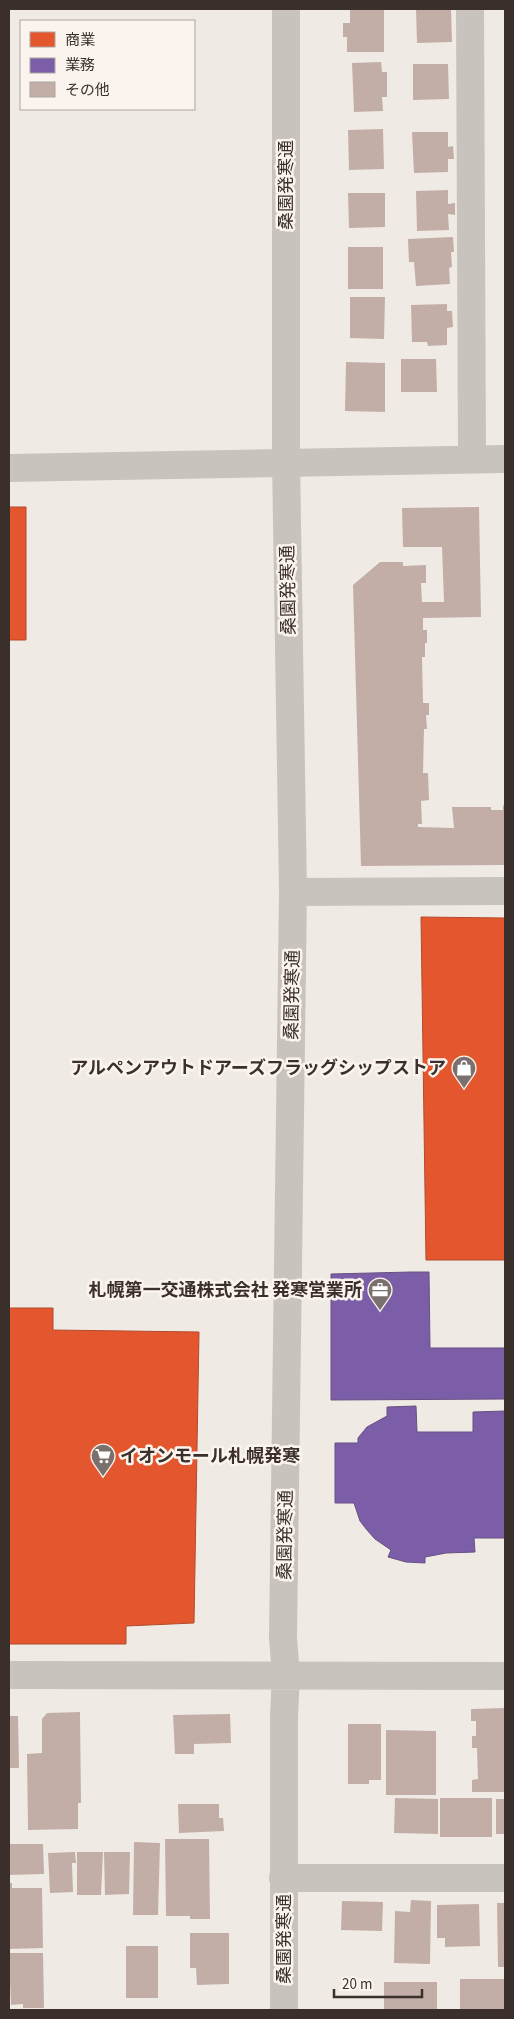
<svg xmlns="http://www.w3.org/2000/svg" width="514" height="2019" font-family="'Source Sans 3','Noto Sans JP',sans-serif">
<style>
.shops{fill:#e4572e;stroke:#b14b2d}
.offices{fill:#7b5ea7;stroke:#685082}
.building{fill:#c3aea7}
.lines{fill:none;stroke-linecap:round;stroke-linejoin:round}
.minor{stroke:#c9c3be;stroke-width:28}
.labels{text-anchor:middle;stroke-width:5;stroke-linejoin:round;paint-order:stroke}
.street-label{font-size:18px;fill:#3b2f2b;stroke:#fbf4ee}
.poi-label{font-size:18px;font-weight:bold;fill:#3b2f2b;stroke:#fbf4ee;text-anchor:end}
</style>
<rect width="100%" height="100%" fill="#f0eae5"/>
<path class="shops" d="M9 507H26V640H9Z
M421 917 505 918V1260H426Z
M9 1308H53V1330L199 1332 194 1623 126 1626V1644H9Z"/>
<path class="offices" d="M411 1272H429L430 1348H505V1399L331 1400V1274Z
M416 1406 417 1432H473V1412L505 1411V1538H474L475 1552 446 1553 425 1557V1563L406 1562 388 1557 391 1550 375 1539 367 1530 360 1521 354 1503H335V1443H358V1438L367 1427 387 1416V1407Z"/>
<path class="building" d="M350 9H384V52H347V37H343V23H350Z
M416 9H451L452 42 417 43Z
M381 62 382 72H387V97H382L383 111 354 112 352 63Z
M413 64H448L449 99 413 100Z
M383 129 384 169 349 170 348 130Z
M412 132H448V147L453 146 454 159H448V172L414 173Z
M448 190V204L455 203V215L448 214 449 230 417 231 416 191Z
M348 193H385V227L349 228Z
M453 237 454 252H451L452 267 449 268 450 284 416 286 414 262H409L408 239Z
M348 247H383V289H348Z
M350 297H385L384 339 350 338Z
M447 304V311H452L453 327 447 328V345L428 346 427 342H412L411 305Z
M401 359H436L437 392H401Z
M346 362 385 363V412L345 411Z
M479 507 481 617 423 618V630H427V643H425V657H422L423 703H429V715H426L427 729H424L423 773H428L429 800 421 801 422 824H418V827L454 828 452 807H491V810H503V805L505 806V865L361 866 353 585 380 562H403V566L426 565V583H421L422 602H444L442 547H403L402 508Z
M505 1708V1792H472V1780L478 1779 477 1748H472V1736H476V1721H471V1709Z
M80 1712 81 1803H78V1829L28 1830 27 1754 42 1753V1719L47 1713Z
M230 1714 231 1743 194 1744V1754H175L173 1715Z
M9 1716H18L19 1768H9Z
M348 1724H381V1780H369V1784H348Z
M386 1730 436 1731V1795H386Z
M395 1798 438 1799V1834L394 1833Z
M440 1798H492V1837H440Z
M496 1799H505V1834H496Z
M178 1804H219V1818H223L224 1831 179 1833Z
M165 1839H209L210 1919H190V1916H166Z
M134 1842 160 1843 158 1915H133Z
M9 1844H43L44 1874 9 1875Z
M75 1852 76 1863H72L73 1892 50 1893 48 1853Z
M77 1852H103L101 1895H77Z
M104 1852H130L129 1894 105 1895Z
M9 1883H12V1888H42L43 1948 9 1949Z
M411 1900 431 1901 430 1964 394 1963 395 1911 410 1912Z
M342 1901 383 1902 382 1931 341 1930Z
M497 1903H505V1967H498Z
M479 1904 480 1946 445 1947V1938H437V1905Z
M190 1933H229V1984L197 1985 196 1968H190Z
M126 1946H158V1998H126Z
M9 1953H43L44 2008H23V2004L11 2005Z
M460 1979H505V2010H460Z
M384 1982H437V2010H384Z"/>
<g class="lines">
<path class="minor" d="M470 9 472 458
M9 468 505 459
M293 892 505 891
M9 1675 505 1676
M283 1878H505
M284 2010V1716L286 1674 283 1638 293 892 286 461V9"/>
</g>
<defs>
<symbol id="shop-pin" viewBox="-11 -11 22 30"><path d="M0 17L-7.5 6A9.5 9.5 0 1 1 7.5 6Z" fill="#7a706c" stroke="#fbf4ee"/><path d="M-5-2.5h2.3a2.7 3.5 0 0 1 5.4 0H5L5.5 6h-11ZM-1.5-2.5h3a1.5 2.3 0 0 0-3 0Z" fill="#fff"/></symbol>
<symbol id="office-pin" viewBox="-11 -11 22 30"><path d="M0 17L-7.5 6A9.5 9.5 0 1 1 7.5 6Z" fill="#7a706c" stroke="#fbf4ee"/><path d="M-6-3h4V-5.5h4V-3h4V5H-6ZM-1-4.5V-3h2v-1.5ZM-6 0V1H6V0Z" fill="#fff"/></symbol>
<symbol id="supermarket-pin" viewBox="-11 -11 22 30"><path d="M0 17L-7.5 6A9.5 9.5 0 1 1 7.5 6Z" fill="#7a706c" stroke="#fbf4ee"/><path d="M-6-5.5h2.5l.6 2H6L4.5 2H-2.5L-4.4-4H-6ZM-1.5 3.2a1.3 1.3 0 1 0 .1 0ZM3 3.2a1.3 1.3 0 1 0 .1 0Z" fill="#fff"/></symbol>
</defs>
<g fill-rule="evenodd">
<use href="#shop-pin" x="450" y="1054" width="28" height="38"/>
<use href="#office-pin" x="366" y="1276" width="28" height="38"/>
<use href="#supermarket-pin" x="89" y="1442" width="28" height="38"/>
</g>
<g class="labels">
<g class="street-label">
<text transform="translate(286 185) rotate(-90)" y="6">桑園発寒通</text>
<text transform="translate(288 590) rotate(-91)" y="6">桑園発寒通</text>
<text transform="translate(292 995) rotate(-89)" y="6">桑園発寒通</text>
<text transform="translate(285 1535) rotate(-89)" y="6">桑園発寒通</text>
<text transform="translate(284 1939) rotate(-90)" y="6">桑園発寒通</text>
</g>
<g class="poi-label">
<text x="446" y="1074">アルペンアウトドアーズフラッグシップストア</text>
<text x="362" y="1296">札幌第一交通株式会社 発寒営業所</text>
<text x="120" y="1462" text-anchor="start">イオンモール札幌発寒</text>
</g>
</g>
<rect width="514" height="2019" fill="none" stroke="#3b2f2b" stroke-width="20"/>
<rect x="20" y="20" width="175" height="90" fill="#fbf4ee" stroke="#aea5a0"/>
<rect x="30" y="32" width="25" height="15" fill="#e4572e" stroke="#aea5a0"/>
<text x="65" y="45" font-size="15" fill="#3b2f2b">商業</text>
<rect x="30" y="58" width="25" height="15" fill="#7b5ea7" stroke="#aea5a0"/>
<text x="65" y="70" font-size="15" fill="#3b2f2b">業務</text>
<rect x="30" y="82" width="25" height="15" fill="#c3aea7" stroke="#aea5a0"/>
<text x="65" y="95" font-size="15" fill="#3b2f2b">その他</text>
<path d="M334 1989v8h88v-8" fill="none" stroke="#3b2f2b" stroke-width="2.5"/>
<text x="342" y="1989" font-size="15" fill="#3b2f2b" stroke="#fbf4ee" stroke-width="4" paint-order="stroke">20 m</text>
</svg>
